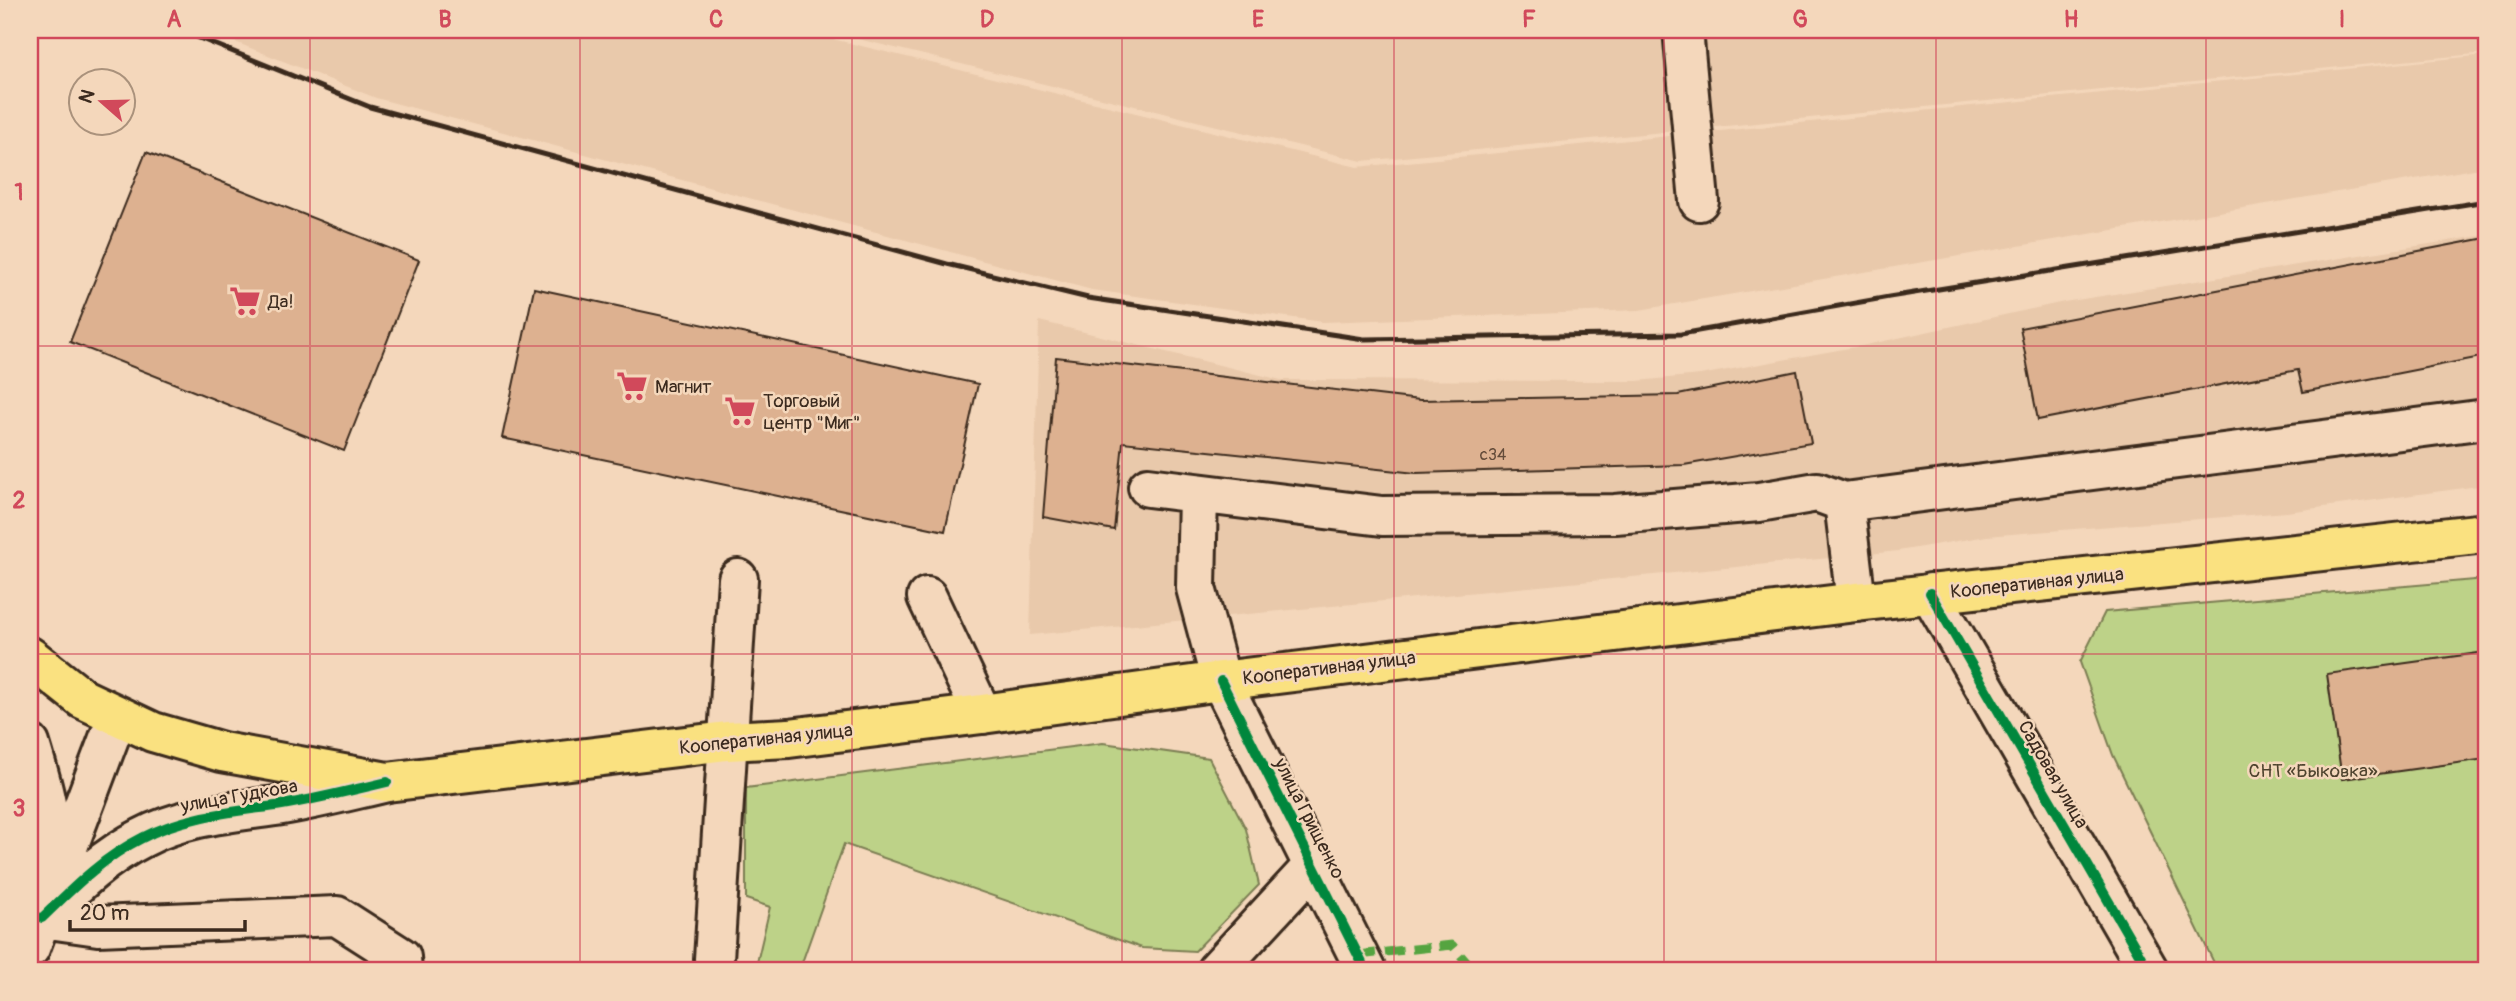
<svg xmlns="http://www.w3.org/2000/svg" width="2516" height="1001" font-family="Pangolin,sans-serif">
<style>
.built{fill:#e9c9ab}
.green{fill:#bdd288;stroke:#7c7e53;stroke-width:2}
.building{fill:#ddb190;stroke:#3b2a1e;stroke-width:2}
.lines{fill:none;stroke-linecap:round;stroke-linejoin:round}
.minor-casing{stroke:#3b2a1e;stroke-width:44}
.major-casing{stroke:#3b2a1e;stroke-width:44}
.minor{stroke:#f4d7bb;stroke-width:38}
.major{stroke:#fae180;stroke-width:38}
.rail{stroke:#3b2a1e;stroke-width:5}
.quiet{stroke:#54a441;stroke-width:9;stroke-dasharray:18 9;stroke-linecap:butt}
.cycleway-casing{stroke:#f4d7bb;stroke-width:15}
.cycleway{stroke:#00873e;stroke-width:10}
.grid{fill:none;stroke:#d1495b;stroke-width:2;stroke-opacity:0.55}
.labels{text-anchor:middle;stroke-width:5;stroke-linejoin:round;paint-order:stroke}
.number-label{font-size:16px;fill:#644c3a}
.poi-label{font-size:19px;fill:#3b2a1e;stroke:#f4d7bb;text-anchor:start}
.street-label{font-size:19px;fill:#3b2a1e;stroke:#f4d7bb}
.park-label{font-size:19px;fill:#4e432e;stroke:#f4d7bb}
.neatline{fill:none;stroke:#d1495b;stroke-width:2.5}
.grid-label{font-size:23px;text-anchor:middle;font-weight:bold;fill:#d1495b}
</style>
<rect width="100%" height="100%" fill="#f4d7bb"/>
<filter id="ink" filterUnits="userSpaceOnUse"><feTurbulence type="fractalNoise" baseFrequency=".0143" numOctaves="2"/><feDisplacementMap in="SourceGraphic" scale="14" xChannelSelector="R" yChannelSelector="G"/><feConvolveMatrix kernelMatrix="1 2 1 2 8 2 1 2 1" color-interpolation-filters="sRGB"/></filter>
<g filter="url(#ink)">
<path class="built" d="M205 30H796L1357 167 2486 55V167L1639 310 1323 322 1092 290 376 98Z
M821 30H2486V53L1362 161Z
M2486 235V485L2287 512 1987 536 1898 551 1840 557 1030 635 1039 321 1281 380 1637 381 1700 375 1866 345 2064 302Z"/>
<path class="green" d="M2486 579V971H2218L2113 755 2080 662 2105 612Z
M1103 743 1209 758 1246 829 1259 885 1195 951 1142 948 844 844 799 971H755L770 907 746 899V788Z"/>
<path class="building" d="M146 152 419 260 344 451 70 342Z
M2486 238V356L2303 392 2298 370 2038 420 2020 328Z
M534 288 978 384 945 531 502 438Z
M1056 357 1420 400 1678 395 1797 371 1811 443 1684 465 1416 473 1123 442 1114 530 1043 517Z
M2486 652V759L2342 779 2327 674Z"/>
<g class="lines">
<defs>
<path id="minor" d="M1683 30 1699 201
M1148 487 1382 516 1615 514 1759 502 1817 492 1844 502 2486 419
M1198 494 1196 588 1221 681 1366 971
M1844 502 1856 602
M1930 593 2149 971
M927 597 982 714
M30 744C44 790 54 822 48 871
M42 918 98 926 337 916 401 957 402 971
M42 918C73 888 102 858 142 838 185 815 235 812 282 805 318 799 352 790 387 782
M30 948 117 717
M714 959 738 579
M1216 971 1314 865"/>
<path id="major" d="M30 657 83 699 153 732 222 752 387 782 727 741 789 738 982 714 1221 681 1856 602 2486 533"/>
</defs>
<use href="#minor" class="minor-casing"/>
<use href="#major" class="major-casing"/>
<use href="#minor" class="minor"/>
<use href="#major" class="major"/>
<path class="rail" d="M184 30 199 38 370 107 947 264 1088 298 1364 339 1681 334 1889 297 2486 201"/>
<path class="quiet" d="M1358 955 1452 945 1474 971"/>
<defs>
<path id="cycleway" d="M1930 593 2149 971
M1221 681 1366 971
M42 918C73 888 102 858 142 838 185 815 235 812 282 805 318 799 352 790 387 782"/>
</defs>
<use href="#cycleway" class="cycleway-casing"/>
<use href="#cycleway" class="cycleway"/>
</g>
</g>
<path class="grid" d="M310 30V971M580 30V971M852 30V971M1122 30V971M1394 30V971M1664 30V971M1936 30V971M2206 30V971M30 346H2486M30 654H2486"/>
<defs>
<symbol id="supermarket-bare" viewBox="-9 -9 18 18"><path d="M-6-5.5h2.5l.6 2H6L4.5 2H-2.5L-4.4-4H-6ZM-1.5 3.2a1.3 1.3 0 1 0 .1 0ZM3 3.2a1.3 1.3 0 1 0 .1 0Z" fill="#d1495b" stroke="#f4d7bb" stroke-width="2.5" paint-order="stroke"/></symbol>
</defs>
<g fill-rule="evenodd">
<use href="#supermarket-bare" x="223" y="279" width="44" height="44"/>
<use href="#supermarket-bare" x="610" y="364" width="44" height="44"/>
<use href="#supermarket-bare" x="718" y="389" width="44" height="44"/>
</g>
<g class="labels">
<g class="number-label">
<text x="1493" y="460">с34</text>
</g>
<g class="poi-label">
<text x="268" y="308">Да!</text>
<text x="655" y="393">Магнит</text>
<text x="763" y="407">Торговый<tspan x="763" dy="22">центр "Миг"</tspan></text>
</g>
<g class="street-label">
<text transform="translate(2037 582) rotate(-6)" y="7">Кооперативная улица</text>
<text transform="translate(1329 667) rotate(-7)" y="7">Кооперативная улица</text>
<text transform="translate(766 738) rotate(-6)" y="7">Кооперативная улица</text>
<text transform="translate(2054 774) rotate(60)" y="7">Садовая улица</text>
<text transform="translate(239 795) rotate(-10)" y="7">улица Гудкова</text>
<text transform="translate(1310 818) rotate(63)" y="7">улица Грищенко</text>
</g>
<g class="park-label">
<text x="2313" y="777">СНТ «Быковка»</text>
</g>
</g>
<rect width="2516" height="1001" fill="none" stroke="#f4d7bb" stroke-width="77"/>
<g transform="translate(102 102) rotate(290)"><circle r="33" fill="#f4d7bb" stroke="#aa927c" stroke-width="2"/>
<path d="M0-5L12 26L0 18L-12 26Z" fill="#d1495b"/>
<text y="-10" font-size="19" font-weight="bold" text-anchor="middle" fill="#3b2a1e">N</text>
</g>
<path d="M70 920v10h175v-10" fill="none" stroke="#3b2a1e" stroke-width="3.5"/>
<text x="80" y="920" font-size="21" fill="#3b2a1e" stroke="#f4d7bb" stroke-width="5" paint-order="stroke">20 m</text>
<rect x="38" y="38" width="2440" height="924" class="neatline"/>
<g class="grid-label">
<text x="174" y="27">A</text>
<text x="445" y="27">B</text>
<text x="716" y="27">C</text>
<text x="987" y="27">D</text>
<text x="1258" y="27">E</text>
<text x="1529" y="27">F</text>
<text x="1800" y="27">G</text>
<text x="2071" y="27">H</text>
<text x="2342" y="27">I</text>
<text x="19" y="200">1</text>
<text x="19" y="508">2</text>
<text x="19" y="816">3</text>
</g>
</svg>
